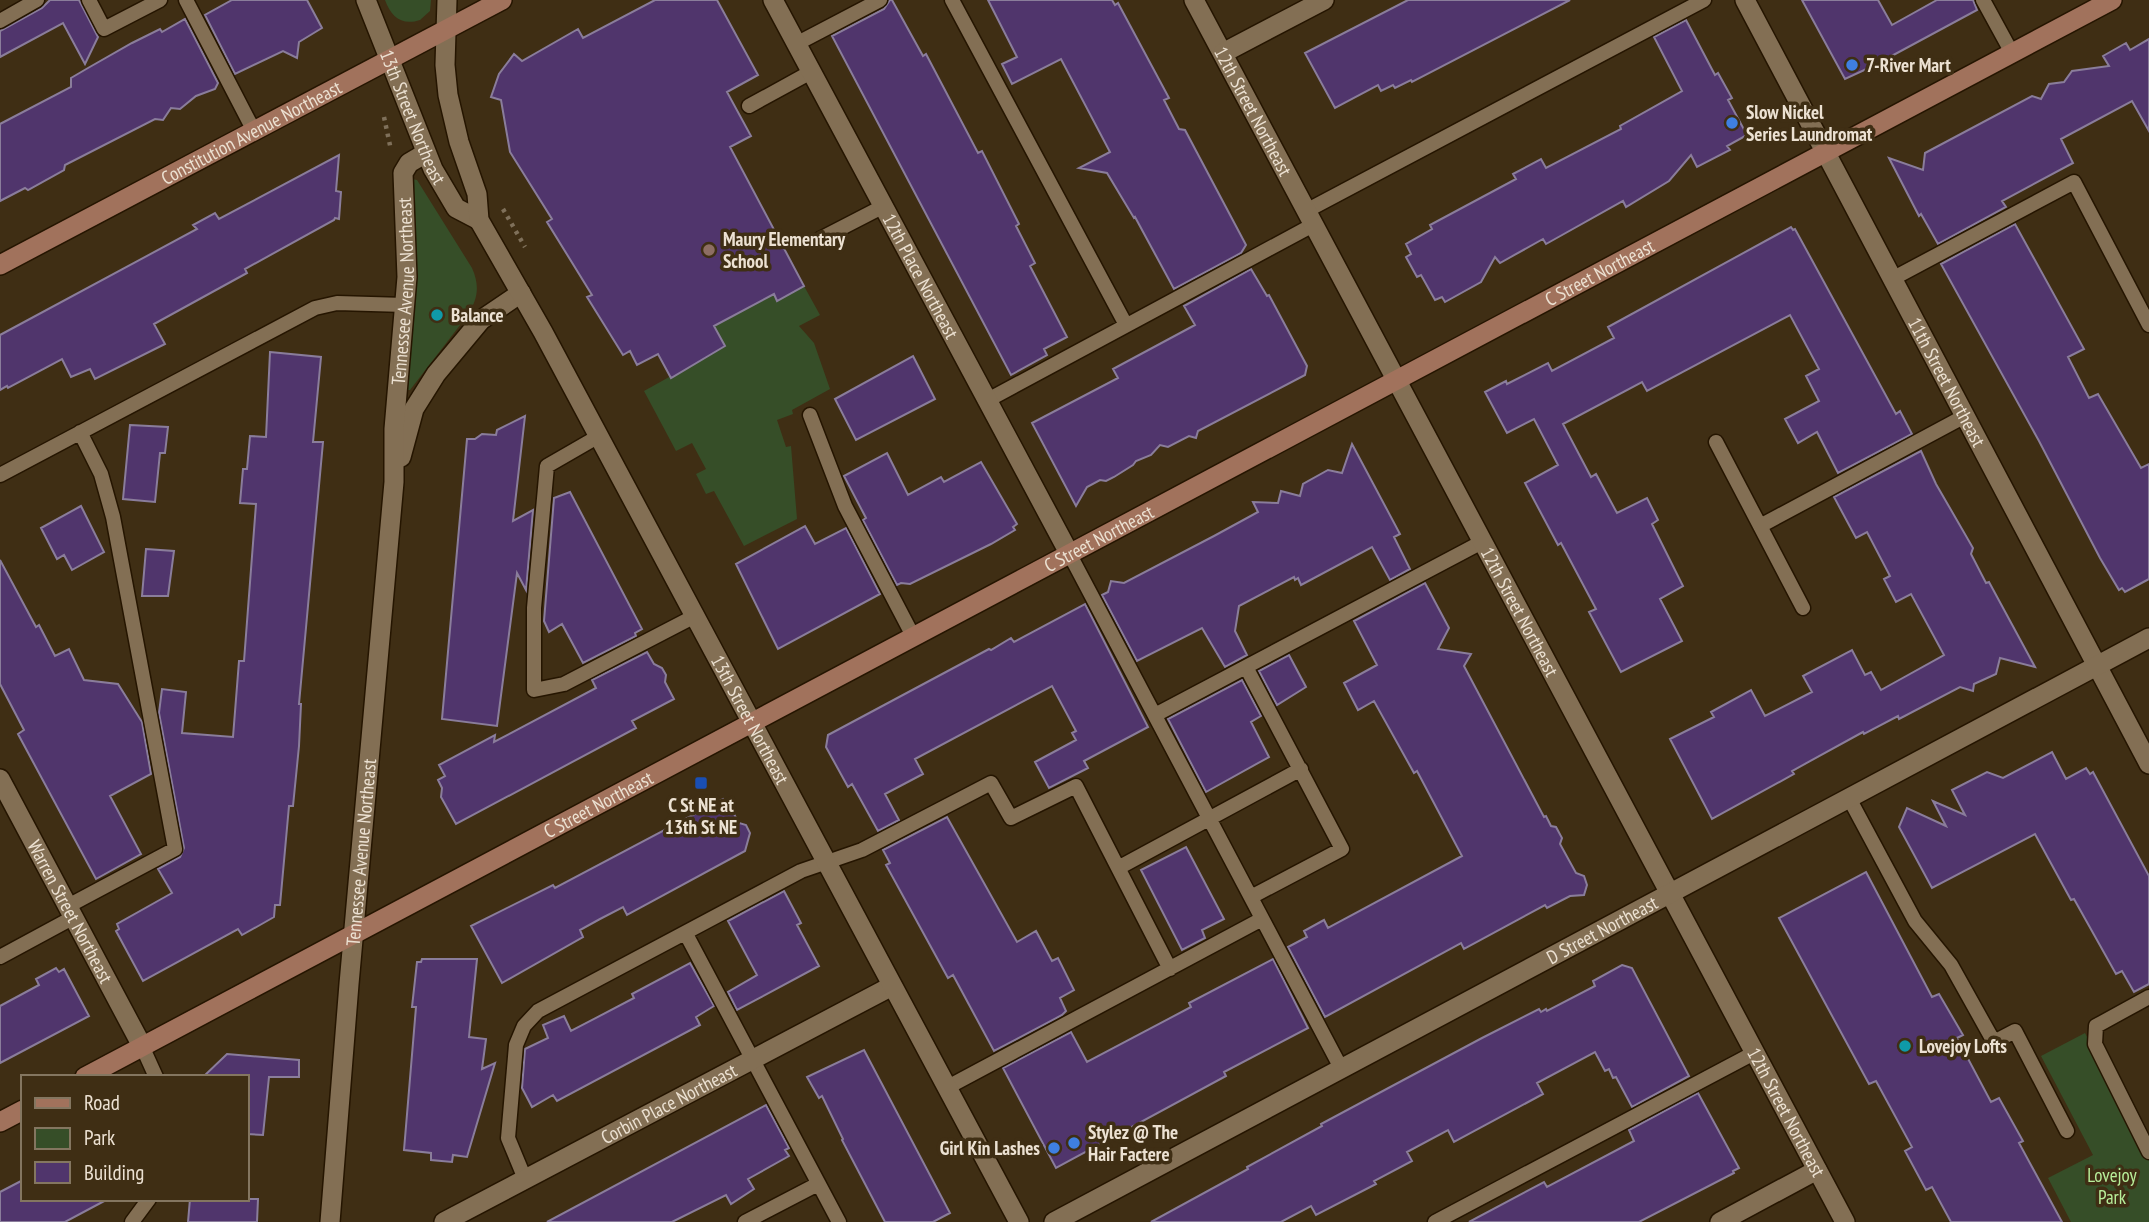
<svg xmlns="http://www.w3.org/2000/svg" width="2149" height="1222" font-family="'PT Sans Narrow',sans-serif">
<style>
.green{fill:#364e28}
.building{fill:#50356c;stroke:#8a7d9b;stroke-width:2}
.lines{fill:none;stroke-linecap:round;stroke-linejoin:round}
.service-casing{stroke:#251500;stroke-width:17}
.minor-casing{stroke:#251500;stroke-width:22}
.tertiary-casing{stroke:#251500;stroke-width:22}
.secondary-casing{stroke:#251500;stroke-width:22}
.path{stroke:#7f705a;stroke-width:4.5;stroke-dasharray:3.5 5;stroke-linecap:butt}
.service{stroke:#836f54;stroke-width:14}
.minor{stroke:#836f54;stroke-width:19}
.tertiary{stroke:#836f54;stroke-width:19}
.secondary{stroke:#a1725c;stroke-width:19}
.shop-dot{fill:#3f7fe0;stroke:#3f2e14;stroke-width:2.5}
.education-dot{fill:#8d6e63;stroke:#3f2e14;stroke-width:2.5}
.culture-dot{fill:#0f9aa8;stroke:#3f2e14;stroke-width:2.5}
.transit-dot{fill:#1a4fb4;stroke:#3f2e14;stroke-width:2.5}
.labels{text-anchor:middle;stroke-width:7;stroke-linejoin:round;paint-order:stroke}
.poi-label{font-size:19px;font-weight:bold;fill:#ece1d2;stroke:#3f2e14;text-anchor:start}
.street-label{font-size:19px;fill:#ece1d2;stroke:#3f2e14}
.park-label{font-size:19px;fill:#b8ee9a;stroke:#3f2e14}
</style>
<rect width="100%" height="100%" fill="#3f2e14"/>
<path class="green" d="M385 0H431L430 11 420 20C402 26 391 17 385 0Z
M412 179 417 180 472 268C480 286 478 299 467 316L410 390H407L405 389Z
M804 286 820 315 799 326 814 343 830 389 792 410 793 414 777 420 786 447 791 446 797 519 744 546 714 491 706 494 696 474 706 469 692 443 676 451 644 391 725 346 714 326 774 294 777 300Z
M2085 1033 2149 1154V1222H2071L2048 1178 2093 1155 2041 1056Z"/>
<path class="building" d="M50 0H79L98 37 85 64 63 23 0 57V31L42 8Z
M232 0H307L322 28 299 42 297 58 283 51 235 74 205 15Z
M655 0H717L758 75 727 92 751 136 730 147 804 286 777 301 774 294 714 326 725 346 671 378 658 354 637 365 630 351 623 355 587 297 592 295 547 222 552 219 510 152 501 100 491 97 499 74 514 54 522 61 578 29 583 38Z
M890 0H892L923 56 926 54 978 153 982 151 1019 224 1016 226 1035 263 1030 266 1067 337 1044 349 1047 355 1011 375 832 36 884 9Z
M988 0H1112L1115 5 1118 3 1169 98 1164 100 1179 129 1185 130 1246 245 1241 253 1174 289 1135 217 1134 218 1107 173 1079 168 1110 152 1061 59 1012 84 1002 64 1017 57Z
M1408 0H1570L1412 82 1411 80 1395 88 1393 85 1381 91 1378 85 1335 108 1305 53Z
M1802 0H1878L1892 25 1937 0H1973L1977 10 1873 66 1845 79Z
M185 19 218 83 215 89 196 96 180 109 171 108 163 120 155 119 65 165 64 170 28 190 25 188 0 201V124L71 87V78L88 68 132 43 160 29 162 32Z
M1686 20 1715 75 1718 73 1732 98 1728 100 1747 135 1727 146 1730 150 1697 167 1691 155 1669 181 1626 207 1623 201 1546 244 1543 239 1500 263 1495 257 1481 282 1445 302 1442 297 1435 300 1421 275 1417 277 1406 257 1411 254 1406 244 1432 229 1430 225 1516 179 1513 174 1541 159 1546 168 1621 129 1620 126 1682 91 1654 37Z
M2149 39V131L2132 101 2061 139 2073 163 2002 201 2006 207 1938 244 1921 214 1919 216 1889 158 1923 170 1925 153 2032 96 2041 99 2049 84 2064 82 2072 71 2109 66 2103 56 2126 43 2130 50Z
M339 155 336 191 341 192 339 219 335 218 334 220 245 269 247 273 154 324 165 344 95 379 90 369 71 377 62 359 8 388 7 386 0 390V335L197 229 193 225 215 213 219 219Z
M2015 224 2084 349 2068 357 2089 398 2098 394 2141 468 2149 464V579L2125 592 2122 588 2119 590 2100 558 2039 441 1941 264Z
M1791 227 1793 230 1795 229 1896 414 1900 411 1912 434 1838 473 1817 432 1798 443 1785 419 1819 401 1806 376 1819 369 1790 315 1647 391 1642 382 1563 424 1591 477 1596 474 1617 513 1647 498 1658 520 1652 524 1683 586 1660 599 1682 641 1621 672 1589 612 1596 609 1561 543 1558 545 1525 483 1558 465 1534 419 1507 433 1485 392 1506 381 1507 384 1548 363 1552 371 1614 338 1608 327Z
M1251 269 1267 296 1269 295 1307 366 1305 375 1198 431 1196 438 1189 436 1168 447 1160 445 1151 455 1136 461 1133 465 1114 477 1106 481 1100 480 1087 487 1076 506 1032 423 1118 378 1113 369 1195 325 1184 306Z
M270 352 321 357 313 442H323L299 704H301L299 746 293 806H289L280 905H275L274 917 260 925 242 935 238 929 143 981 116 931 119 929 117 924 172 893 158 869 180 857 184 848 159 713 162 689 186 692 182 733 233 737 239 661H244L256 504 240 503 243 469H247L250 436 266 437Z
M913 356 935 399 856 440 835 399Z
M525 416 513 521 533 510 526 590 517 573 497 726 442 719 467 439H475L482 434 496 435 497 430Z
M130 425 168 427 165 453H160L155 502 123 499Z
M1352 444 1400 534 1394 537 1410 569 1390 580 1372 547 1301 585 1298 578 1295 580 1294 577 1239 606 1235 631 1247 655 1225 667 1202 628 1137 661 1102 595 1108 592 1111 581 1124 583 1214 536 1258 512 1253 502 1278 503 1281 491 1300 496 1303 484 1328 470 1342 473Z
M1921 451 1936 484 1973 548 1971 554 1986 583 1989 582 2035 667 2000 658 1996 674 1974 684 1973 691 1960 687 1899 719 1898 716 1864 734 1863 732 1792 771 1794 774 1712 819 1670 739 1714 717 1711 712 1751 690 1765 716 1812 692 1803 676 1852 650 1865 675 1871 672 1881 690 1944 655 1911 594 1896 602 1884 579 1890 576 1867 532 1856 538 1834 497Z
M887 453 908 495 941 477 944 482 981 462 1017 524 1013 527 1015 530 991 544 910 584 901 583 897 585 863 520 866 518 844 476Z
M570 492 642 629 635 633 636 636 583 663 562 624 549 632 544 621 554 498Z
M81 506 104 552 72 570 64 555 57 559 41 528Z
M805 526 815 544 846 528 880 594 778 649 736 564Z
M146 549 174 551 168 596H142Z
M0 560 36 627 39 625 55 656 69 649 84 680 118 684 142 722 151 774 110 796 141 854 96 879 18 734 24 730 0 684Z
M1425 583 1449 628 1438 649 1471 654 1464 666 1544 817 1546 816 1551 826 1556 827 1562 838 1560 844 1576 873 1584 876 1587 885 1584 895 1570 896 1547 908 1545 905 1464 949 1461 943 1325 1017 1288 947 1307 937 1304 931 1324 920 1328 928 1462 856 1417 771 1414 773 1374 701 1358 710 1344 683 1377 665 1354 621Z
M1085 604 1148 727 1084 761 1088 768 1049 788 1035 762 1076 740 1072 733 1076 731 1052 686 915 759 923 774 885 794 899 820 878 831 852 784 848 787 826 747 828 735 989 649 991 650 1011 638 1014 642Z
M647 652 654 664 662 668 666 675 665 682 674 699 632 721 636 728 456 824 441 797 442 788 438 780 445 776 439 765 495 735 494 742 596 688 592 680Z
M1289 655 1306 687 1277 705 1259 671Z
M1242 680 1261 716 1251 722 1269 757 1206 792 1168 719Z
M2052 752 2066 779 2086 768 2090 774 2093 772 2149 876V984L2134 992 2122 971 2116 974 2074 899 2071 900 2035 834 1932 888 1899 827 1907 808 1946 826 1933 801 1965 815 1952 790 1987 772 2003 778Z
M723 799 727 806 729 805 739 823 746 825 750 833 745 851 627 915 623 907 600 919 580 930 583 937 502 983 471 926 553 885 555 888Z
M947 817 1017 942 1036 931 1052 961 1058 958 1074 990 1060 998 1066 1011 1062 1015 994 1051 953 975 948 978 886 865 890 863 883 850Z
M1186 847 1224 919 1202 930 1205 938 1182 950 1141 870Z
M1866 872 1932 997 1939 994 1963 1035 1957 1038 1991 1102 1999 1098 2023 1141 2019 1143 2062 1222H1951L1932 1187 1926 1190 1905 1151 1912 1147 1876 1081 1869 1084 1779 918Z
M784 891 801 923 797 925 819 966 737 1010 728 992 757 975 728 921Z
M422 959H477L469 1037 486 1039 482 1069 495 1063 467 1157 453 1155 452 1162 431 1160V1153L404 1150 416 1007H412L417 962H421Z
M1273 959 1308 1028 1224 1072 1226 1076 1056 1168 1003 1068 1071 1032 1087 1062 1191 1007 1189 1003Z
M690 963 714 1006 696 1017 700 1025 557 1101 553 1095 532 1107 522 1088 525 1049 548 1038 543 1025 564 1016 571 1031 634 998 632 994Z
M1622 965 1632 968 1689 1076 1632 1107 1616 1077 1613 1078 1609 1069 1605 1071 1595 1052 1537 1083 1543 1094 1454 1142 1448 1130 1407 1152 1412 1161 1374 1181 1376 1184 1316 1215 1311 1206 1281 1222H1151L1248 1169 1247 1167 1322 1126 1321 1124 1482 1038 1539 1009 1541 1012 1546 1009 1547 1011 1595 986 1593 981Z
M56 968 59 972 64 969 89 1016 0 1063V1006L39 985 36 979Z
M864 1050 950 1213 933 1222H885L842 1140 843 1139 822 1096 819 1098 807 1077Z
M227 1054 299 1060V1077H269L263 1135 247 1134V1077H203Z
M1698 1093 1739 1168 1733 1171 1734 1173 1639 1222H1469L1544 1182 1547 1187 1634 1141 1629 1130Z
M766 1105 789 1148 785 1150 789 1156 748 1179 754 1189 731 1204 726 1195 672 1222H547Z
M23 1180V1199H108L65 1222H0V1192Z
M190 1199H258L257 1222H188Z"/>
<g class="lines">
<defs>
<path id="service" d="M89 0 104 29 160 0
M186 0 254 131
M952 0 1126 325
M1983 0 2012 53
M0 21 37 0
M796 44 880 0
M749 106 811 72
M1306 211 1704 0
M820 239 882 207
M1892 279 2074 182 2149 325
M986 401 1313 225
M810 415 845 506 913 636
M599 436 547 466 534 608V690L564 684 695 616
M1716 442 1803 608
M0 475 315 308 337 303 405 305
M1760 526 1965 416
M1069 553 1341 1068
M1246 667 1342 849 1251 897
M1155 715 1482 542
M1849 798 1915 921 1951 965 1994 1042 2015 1031 2067 1131
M1118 868 1301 769
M68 906 175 849 113 517 101 474 80 432
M686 934 839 1222
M0 957 74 917
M2149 997 2096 1026 2095 1044 2149 1152
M142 1046 156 1077
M946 1088 1262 919
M525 1179 508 1138 516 1045 524 1026 538 1011 801 871 862 850 991 783 1011 818 1076 786 1170 969
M132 1222 149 1199
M745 1222 818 1184
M1435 1222 1754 1053"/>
<g id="minor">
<path id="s1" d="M773 0 1069 553"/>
<path id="s2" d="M1194 0 1845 1222"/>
<path id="s3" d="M1745 0 2149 764"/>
<path d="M1223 53 1324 0"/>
<path d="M401 457 414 409 436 374 481 320 521 293"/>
<path id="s4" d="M0 779 142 1046"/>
<path id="s5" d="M330 1222 349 984 394 482V429L407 277 403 173 409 163 426 153"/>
<path id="s6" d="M444 1222 892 986"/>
<path id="s7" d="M1054 1222 2149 638"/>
<path d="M1720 1222 1817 1170"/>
</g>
<g id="tertiary">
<path id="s8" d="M366 0 433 169 456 208 479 220"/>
<path id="s9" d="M447 0 445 65 448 95 459 142 477 194 479 220 543 332 1019 1222"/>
</g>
<g id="secondary">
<path id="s10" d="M0 265 502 0"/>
<path id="s11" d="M85 1077 2112 0"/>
<path d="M0 1122 23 1110"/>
</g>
</defs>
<use href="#service" class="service-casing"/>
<use href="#minor" class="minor-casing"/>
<use href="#tertiary" class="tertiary-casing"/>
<use href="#secondary" class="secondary-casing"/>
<path class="path" d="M384 117 391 150
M503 209 525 247"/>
<use href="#service" class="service"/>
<use href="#minor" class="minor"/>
<use href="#tertiary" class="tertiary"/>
<use href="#secondary" class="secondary"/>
</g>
<g class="shop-dot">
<circle cx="1852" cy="65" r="7"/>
<circle cx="1732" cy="123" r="7"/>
<circle cx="1074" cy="1143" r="7"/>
<circle cx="1054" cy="1148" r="7"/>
</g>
<circle class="education-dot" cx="709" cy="250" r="7"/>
<g class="culture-dot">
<circle cx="437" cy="315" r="7"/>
<circle cx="1905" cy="1046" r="7"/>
</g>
<rect class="transit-dot" x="694" y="776" width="14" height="14" rx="3.5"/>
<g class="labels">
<g class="poi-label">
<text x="1866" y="72">7-River Mart</text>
<text x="1746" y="119">Slow Nickel<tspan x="1746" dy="22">Series Laundromat</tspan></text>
<text x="723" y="246">Maury Elementary<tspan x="723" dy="22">School</tspan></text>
<text x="451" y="322">Balance</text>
<text x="701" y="812" text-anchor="middle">C St NE at<tspan x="701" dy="22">13th St NE</tspan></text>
<text x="1919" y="1053">Lovejoy Lofts</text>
<text x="1088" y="1139">Stylez @ The<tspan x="1088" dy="22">Hair Factere</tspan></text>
<text x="1040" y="1155" text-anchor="end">Girl Kin Lashes</text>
</g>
<g class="street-label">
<text dy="7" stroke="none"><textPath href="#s2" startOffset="126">12th Street Northeast</textPath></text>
<text dy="7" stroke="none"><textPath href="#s8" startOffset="126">13th Street Northeast</textPath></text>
<text dy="7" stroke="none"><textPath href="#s10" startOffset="284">Constitution Avenue Northeast</textPath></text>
<text dy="7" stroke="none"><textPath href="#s11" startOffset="1715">C Street Northeast</textPath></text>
<text dy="7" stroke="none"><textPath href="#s1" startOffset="313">12th Place Northeast</textPath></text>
<text dy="7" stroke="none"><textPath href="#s5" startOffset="934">Tennessee Avenue Northeast</textPath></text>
<text dy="7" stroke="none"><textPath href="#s3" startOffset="432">11th Street Northeast</textPath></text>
<text dy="7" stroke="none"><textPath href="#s11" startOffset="1148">C Street Northeast</textPath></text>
<text dy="7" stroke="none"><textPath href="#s2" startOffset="693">12th Street Northeast</textPath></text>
<text dy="7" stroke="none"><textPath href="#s9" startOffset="793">13th Street Northeast</textPath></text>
<text dy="7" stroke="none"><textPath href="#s11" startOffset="581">C Street Northeast</textPath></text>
<text dy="7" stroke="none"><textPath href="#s5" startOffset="371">Tennessee Avenue Northeast</textPath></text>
<text dy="7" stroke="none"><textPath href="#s4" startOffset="150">Warren Street Northeast</textPath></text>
<text dy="7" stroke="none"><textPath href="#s7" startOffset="621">D Street Northeast</textPath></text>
<text dy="7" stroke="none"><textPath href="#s6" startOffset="254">Corbin Place Northeast</textPath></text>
<text dy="7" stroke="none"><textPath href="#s2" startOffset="1260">12th Street Northeast</textPath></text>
</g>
<g class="park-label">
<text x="2112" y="1182">Lovejoy<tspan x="2112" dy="22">Park</tspan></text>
</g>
</g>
<rect x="21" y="1075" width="228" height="126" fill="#3f2e14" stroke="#847660" stroke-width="2"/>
<rect x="35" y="1098" width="35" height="10" fill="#a1725c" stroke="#847660" stroke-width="2"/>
<text x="84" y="1110" font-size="21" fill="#ece1d2">Road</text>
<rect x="35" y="1128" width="35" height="21" fill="#364e28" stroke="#847660" stroke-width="2"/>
<text x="84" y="1145" font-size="21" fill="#ece1d2">Park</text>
<rect x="35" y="1162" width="35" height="21" fill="#50356c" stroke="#847660" stroke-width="2"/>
<text x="84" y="1180" font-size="21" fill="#ece1d2">Building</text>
</svg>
